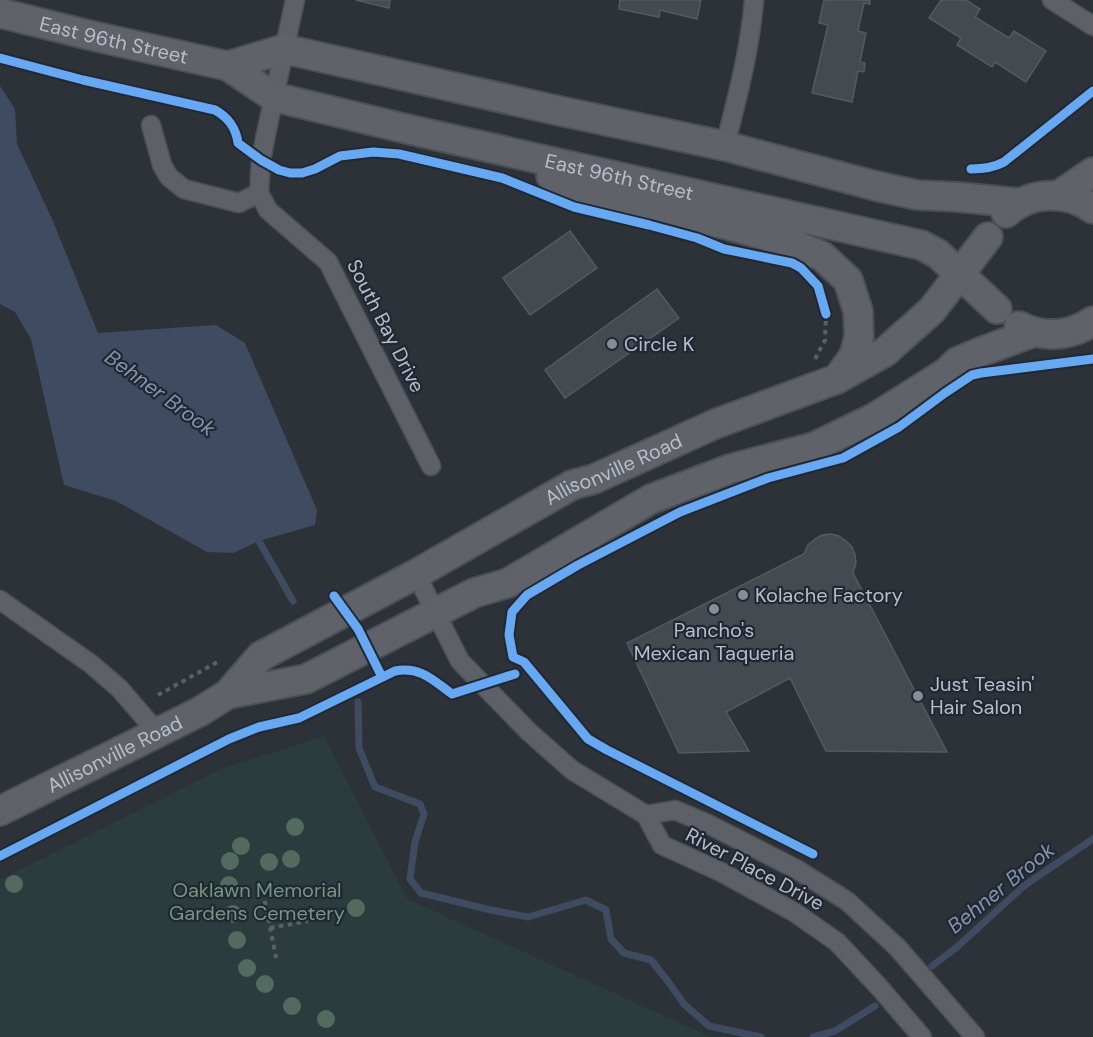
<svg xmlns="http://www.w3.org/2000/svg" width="1093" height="1037" font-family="'DM Sans',sans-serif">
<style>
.green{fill:#2b3c3f}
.water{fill:#3e4b61}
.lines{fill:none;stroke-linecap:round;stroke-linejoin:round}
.stream{stroke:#3e4b61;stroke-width:7}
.building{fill:#454950;stroke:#555a61;stroke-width:1.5}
.street-casing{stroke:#4b4e54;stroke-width:21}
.primary-casing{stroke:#4b4f56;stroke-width:32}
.path{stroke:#5b6064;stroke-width:4;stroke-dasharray:4.5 4.5;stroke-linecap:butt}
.street{stroke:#5d6067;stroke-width:18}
.primary{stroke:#5f6369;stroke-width:28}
.cycleway-casing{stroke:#212834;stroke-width:13}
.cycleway{stroke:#66a8f1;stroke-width:9}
.tree{fill:#536a5e}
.poi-dot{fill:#878d97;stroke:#212834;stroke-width:2}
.labels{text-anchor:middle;stroke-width:4.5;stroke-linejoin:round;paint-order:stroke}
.street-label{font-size:20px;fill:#b8bec9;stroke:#212834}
.poi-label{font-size:20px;fill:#b8bec9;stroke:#212834;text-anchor:start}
.park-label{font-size:20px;fill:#72977c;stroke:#212834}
.water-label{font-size:21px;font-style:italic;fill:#8394ad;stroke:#212834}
</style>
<rect width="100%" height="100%" fill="#2d3239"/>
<path class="green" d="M324 736 407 899 711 1037H0V880L223 768Z"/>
<path class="water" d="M0 86 15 109 17 144 53 221 98 333 216 325 245 343 317 510 315 525 259 541 233 553 207 552 116 501 64 485 31 339 15 312 0 304Z"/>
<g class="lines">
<path class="stream" d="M256 536 293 601
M358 702 359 748 375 787 420 804 424 814 415 842 410 879 421 893 491 910 528 917 586 900 606 910 611 939 624 953 651 960 667 980 684 1004 709 1026 761 1037
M932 966 957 947 1025 885 1093 839
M813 1037 835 1031 875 1006"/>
</g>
<path class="building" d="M356 0H390L389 8Z
M619 0H701L697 19 660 10 659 17 619 9 620 0Z
M824 0H870V4L864 3 858 31 866 33 860 62 865 63 864 72 858 71 852 102 812 93 828 25 819 23Z
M941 0H966L980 9 975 17 1009 38 1014 31 1046 51 1026 82 995 62 992 67 957 45 961 38 929 18Z
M570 231 597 268 530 315 503 278Z
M657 289 679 318 565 398 545 370Z
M831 534 839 536 846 541 852 547 855 555 856 563 853 573 947 752 826 751 790 678 726 712 749 751 679 753 627 643 804 554 808 545 815 539 822 535Z"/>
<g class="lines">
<defs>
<path id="street" d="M1052 0 1093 26
M151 125 162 165 169 177 184 189 239 203 259 193 268 210 328 262 431 466
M725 146C737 98 750 50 754 0
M259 193 261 160 266 134 295 0
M416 574 460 661 529 732 572 770 646 815 662 845 721 872 794 912 837 942 879 987 922 1037
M0 600 91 664 119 688 157 732
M646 815 675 810 708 824 796 869 847 901 897 947 975 1037"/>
<g id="primary">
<path id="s1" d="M0 13 93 36 228 66 274 97 407 129 921 245 938 254 997 309"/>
<path d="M228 66 284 49 560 111 725 146 876 186 917 195 958 197 1020 203"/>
<path d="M551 176 559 182 618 200 728 225 788 242 822 256 848 280 858 311 859 337 854 356 838 378"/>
<path d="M1058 196 1093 172"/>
<path d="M1006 213C1030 191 1067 190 1093 209"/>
<path d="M1019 326C1043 338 1070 337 1093 321"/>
<path d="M228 694 306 679 474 593 508 583 651 499 730 469 814 447 874 418 947 372 957 362 983 351 1034 332"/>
<path id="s2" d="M0 811 199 712 228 694 261 656 416 574 572 485 594 479 715 424 837 379 885 352 932 310 988 237"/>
</g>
</defs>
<use href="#street" class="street-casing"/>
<use href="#primary" class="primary-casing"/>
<path class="path" d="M815 359 825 340 826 314
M158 695 221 660
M263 892 277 962
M270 928 308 921"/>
<use href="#street" class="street"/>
<use href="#primary" class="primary"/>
<defs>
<path id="cycleway" d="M0 58 83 80 215 110C229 118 236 128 238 143L261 160 279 170 290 173H302L315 169 340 156 373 152 399 154 502 178 574 207 649 225 697 238 724 249 792 263 801 268 818 286 826 314
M971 169C983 169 993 168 1004 162L1093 91
M334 596 358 629 382 677
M813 854 607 750 588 739 524 662 513 657 509 635 512 612 527 595 578 565 680 512 768 478 843 458 899 427 945 393 972 375 981 373 1093 359
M0 856 229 739 259 727 299 718 395 671C420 666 433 680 452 694L515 674"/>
</defs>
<use href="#cycleway" class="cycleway-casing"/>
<use href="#cycleway" class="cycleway"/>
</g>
<g class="tree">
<circle cx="295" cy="827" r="9"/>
<circle cx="241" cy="846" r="9"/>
<circle cx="291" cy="859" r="9"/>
<circle cx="230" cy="861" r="9"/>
<circle cx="269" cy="862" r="9"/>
<circle cx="14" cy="884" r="9"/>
<circle cx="229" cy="885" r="9"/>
<circle cx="356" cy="908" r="9"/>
<circle cx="233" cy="914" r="9"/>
<circle cx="237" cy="940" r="9"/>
<circle cx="247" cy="968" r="9"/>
<circle cx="265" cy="984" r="9"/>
<circle cx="292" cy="1006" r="9"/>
<circle cx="326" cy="1019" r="9"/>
</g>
<g class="poi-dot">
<circle cx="612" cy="344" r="6"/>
<circle cx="743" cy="595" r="6"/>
<circle cx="714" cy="609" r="6"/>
<circle cx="918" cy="696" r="6"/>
</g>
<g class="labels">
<g class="street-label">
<text dy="7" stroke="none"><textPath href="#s1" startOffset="117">East 96th Street</textPath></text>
<text dy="7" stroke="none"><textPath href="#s1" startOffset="644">East 96th Street</textPath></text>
<text transform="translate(386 326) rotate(63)" y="7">South Bay Drive</text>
<text dy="7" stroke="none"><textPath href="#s2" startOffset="706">Allisonville Road</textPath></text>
<text dy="7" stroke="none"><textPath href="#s2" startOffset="128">Allisonville Road</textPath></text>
<text transform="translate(755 869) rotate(28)" y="7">River Place Drive</text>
</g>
<g class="poi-label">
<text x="624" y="351">Circle K</text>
<text x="755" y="602">Kolache Factory</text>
<text x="714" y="637" text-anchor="middle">Pancho's<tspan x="714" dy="23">Mexican Taqueria</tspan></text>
<text x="930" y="691">Just Teasin'<tspan x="930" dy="23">Hair Salon</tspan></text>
</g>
<g class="park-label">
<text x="257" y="897">Oaklawn Memorial<tspan x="257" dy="23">Gardens Cemetery</tspan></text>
</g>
<g class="water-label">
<text transform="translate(160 393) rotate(36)" y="7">Behner Brook</text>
<text transform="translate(1001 888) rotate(-39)" y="7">Behner Brook</text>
</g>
</g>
</svg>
